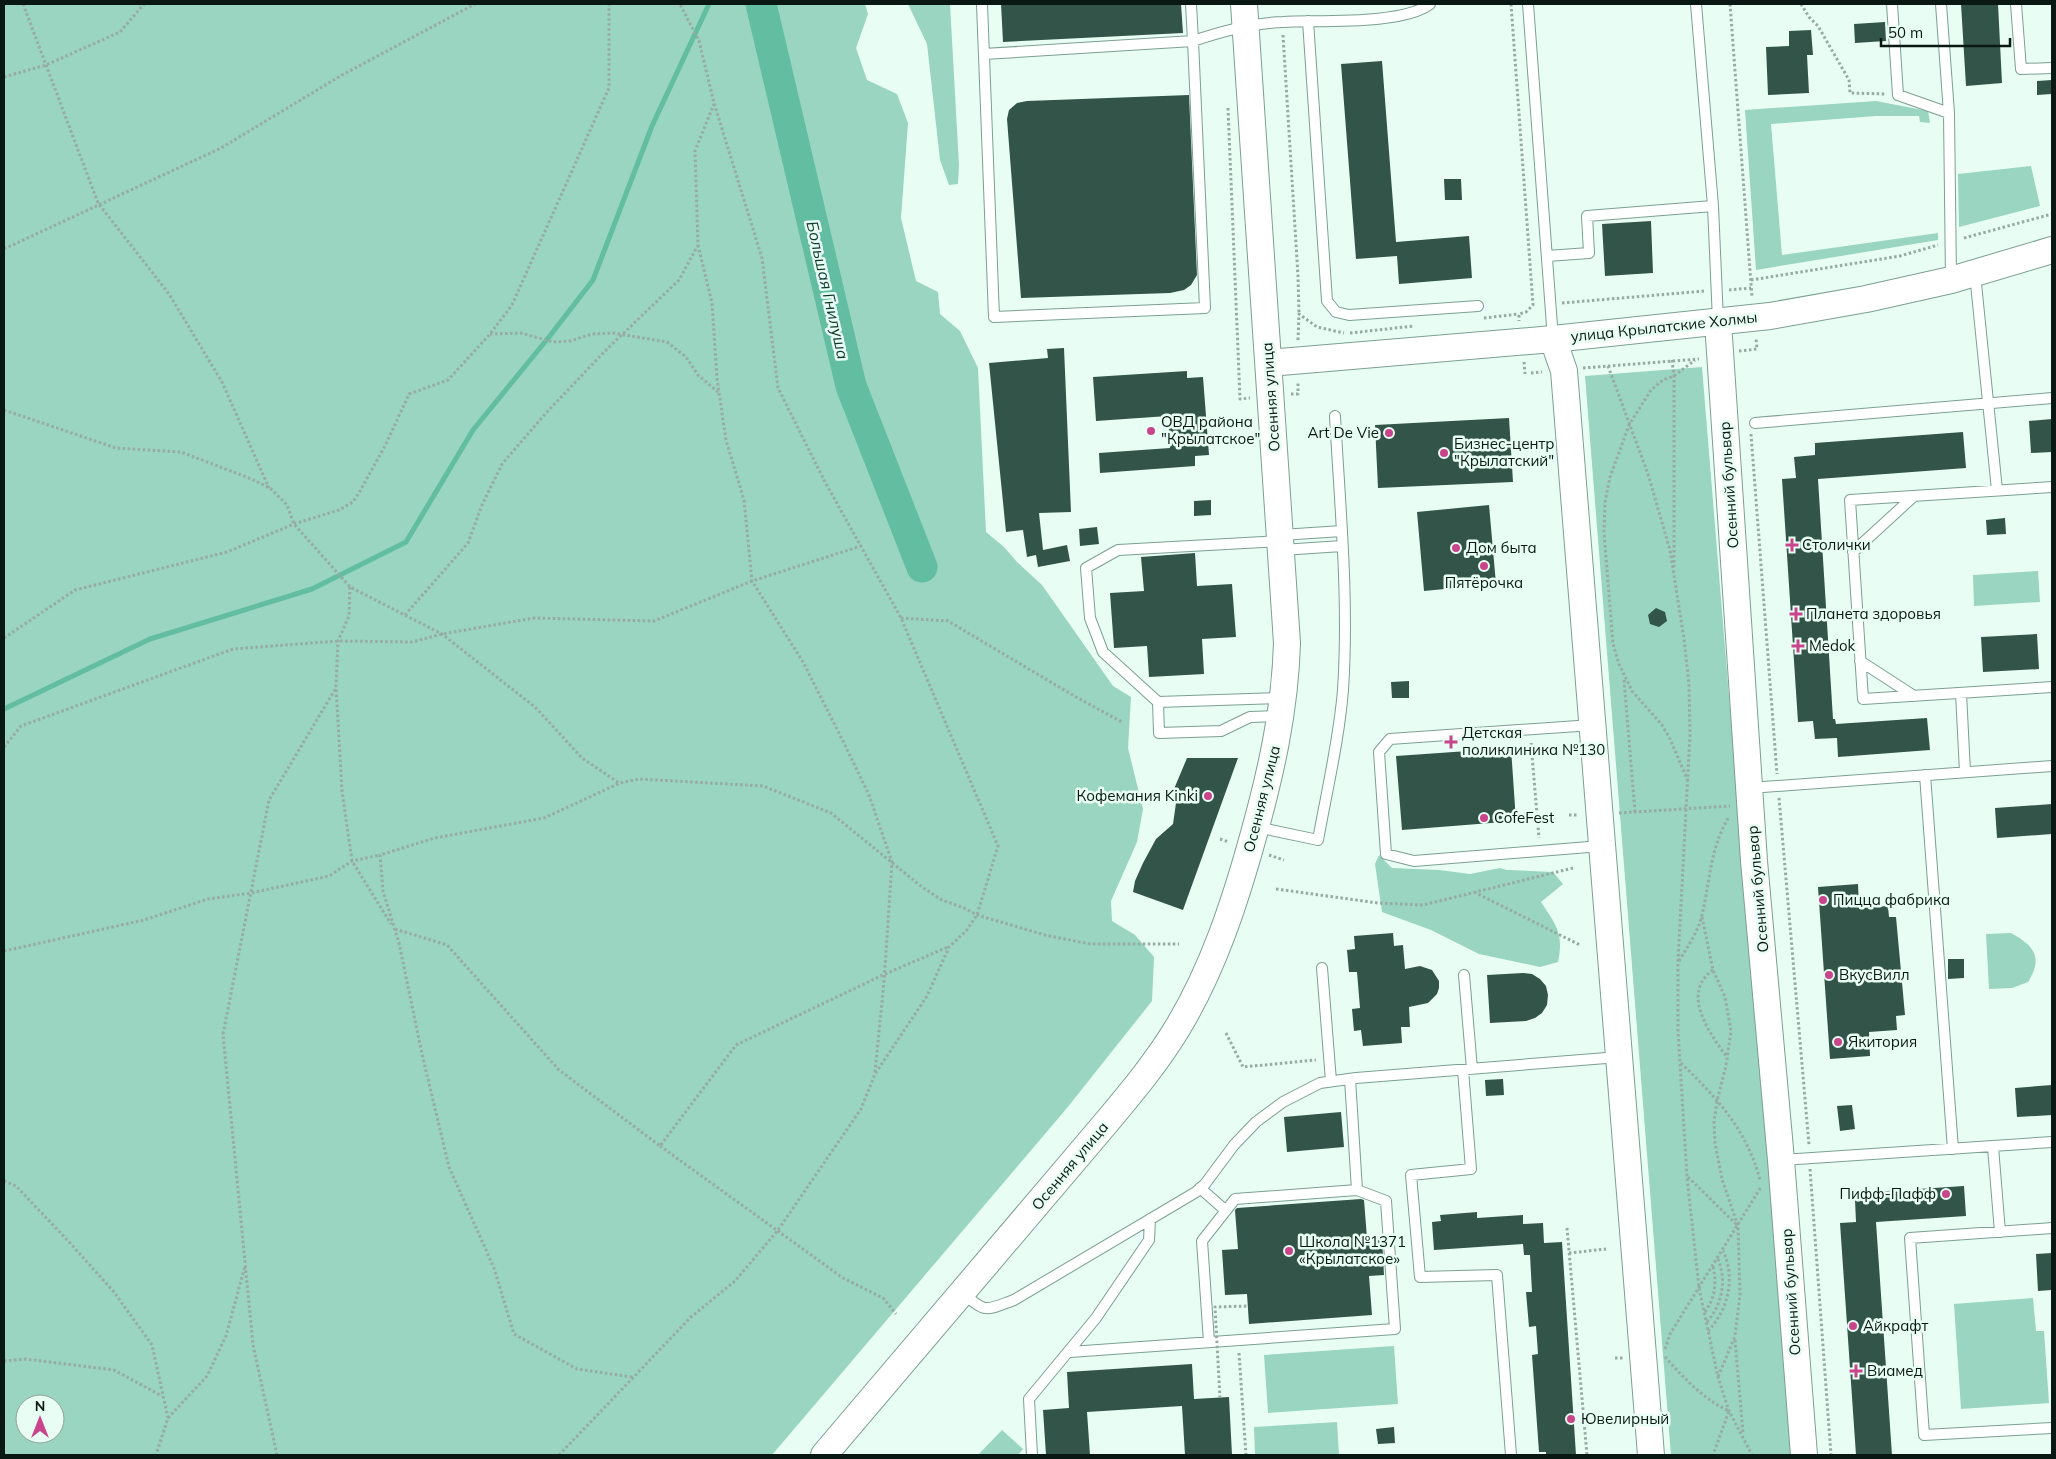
<svg xmlns="http://www.w3.org/2000/svg" width="2056" height="1459" font-family="Mulish,sans-serif">
<style>
.green{fill:#99d5c0;fill-rule:evenodd}
.lines{fill:none;stroke-linecap:round;stroke-linejoin:round}
.stream{stroke:#62bda1;stroke-width:5}
.river{stroke:#62bda1;stroke-width:31}
.building{fill:#335449}
.lane-casing{stroke:#7c9f93;stroke-width:12}
.secondary-casing{stroke:#7c9f93;stroke-width:28}
.path{stroke:#97aaa3;stroke-width:3;stroke-dasharray:2.5 2.5;stroke-linecap:butt}
.lane{stroke:#fff;stroke-width:10}
.secondary{stroke:#fff;stroke-width:26}
.path-bridge{stroke:#97aaa3;stroke-width:3;stroke-dasharray:2.5 2.5;stroke-linecap:butt}
.poi-dot{fill:#c9458b;stroke:#e8fef5;stroke-width:2}
.labels{text-anchor:middle;stroke-width:5;stroke-linejoin:round;paint-order:stroke}
.street-label{font-size:15px;fill:#0a1813;stroke:#e8fef5}
.poi-label{font-size:15px;fill:#0a1813;stroke:#e8fef5;text-anchor:start}
.water-label{font-size:16px;font-style:italic;fill:#0c372b;stroke:#e8fef5}
</style>
<rect width="100%" height="100%" fill="#e8fef5"/>
<path class="green" d="M4 4H865L868 14 856 48 867 80 897 94 908 123 901 218 916 281 938 292 940 314 960 331 978 368 986 532 1004 547 1017 562 1042 585 1113 686 1131 697 1128 748 1143 809 1137 842 1111 901 1112 921 1135 935 1154 957 1152 1001 1067 1108 772 1455H4ZM25 1404H55V1434H25Z
M908 4H950L959 165 958 184 949 185 940 160 927 44Z
M1876 101 1928 111 1930 123 1920 122 1919 116H1876L1771 124 1782 255 1938 233V240L1756 270 1745 110Z
M2031 166 2040 206 1959 227 1958 174Z
M1702 367 1738 806 1794 1455H1671L1585 376Z
M2038 571 2040 602 1974 606 1973 575Z
M1379 855 1392 868 1439 870 1470 874 1500 868 1507 870 1553 872 1563 884 1541 902C1556 925 1564 933 1558 962L1540 967 1479 954 1431 930 1382 912 1375 864Z
M2011 933C2035 946 2043 958 2028 982L2012 988 1989 989 1986 934Z
M2033 1298 2036 1331H2044L2049 1403 1961 1409 1954 1304Z
M1394 1346 1398 1404 1268 1413 1264 1355Z
M1337 1422 1339 1455H1255L1254 1427Z
M1002 1430 1023 1449 1018 1455H978Z"/>
<g class="lines">
<path class="stream" d="M4 709 150 639 312 589 406 542 473 430 549 337 593 280 652 126 709 4"/>
<path class="river" d="M761 4 851 386 922 567"/>
</g>
<path class="building" d="M1001 4H1181L1183 33 1003 42Z
M1961 4H1998L2002 83 1966 86Z
M1885 22 1886 41 1855 43 1854 24Z
M1811 30 1813 55H1807L1809 93 1768 95 1766 47 1789 46V31Z
M1382 61 1396 242 1469 236 1472 278 1399 284 1397 256 1356 259 1341 64Z
M2052 80V94L2037 95V81Z
M1189 95 1197 275 1191 285 1184 290 1170 293 1021 298 1007 119 1009 110 1017 103 1027 101Z
M1444 179H1461L1462 200H1445Z
M1651 221 1653 273 1605 276 1602 224Z
M1064 348 1071 512 1039 513 1043 550 1067 545 1070 561 1038 567 1036 555 1027 557 1023 530 1006 532 989 363 1048 358 1047 349Z
M1187 371V378L1203 377 1209 455 1195 456V466L1100 473 1099 453 1170 448 1168 416 1096 421 1093 377Z
M1509 418 1513 482 1378 488 1375 425Z
M2052 419V452L2031 453 2029 421Z
M1963 432 1966 468 1818 479 1833 719H1835L1836 724 1927 718 1930 750 1838 757 1837 738 1815 739 1813 721 1798 722 1782 479 1796 478 1794 457 1815 455V443Z
M1211 500V515L1194 516V501Z
M1489 505 1496 584 1424 591 1417 512Z
M2005 518 2006 534 1987 535 1986 520Z
M1097 527 1099 544 1080 546 1079 529Z
M1195 553 1197 586 1232 584 1236 637 1202 639 1204 674 1149 677 1147 646 1114 648 1110 593 1144 591 1141 557Z
M1656 608 1665 612 1667 621 1659 627 1650 624 1648 615Z
M2037 634 2039 669 1983 672 1981 637Z
M1409 681V698H1392L1391 682Z
M1511 748 1516 821 1402 830 1396 756Z
M1187 758H1238L1183 910 1133 892 1135 881 1143 863 1156 839 1173 824 1176 803 1174 789Z
M2052 804V834L1997 838 1995 808Z
M1858 884 1859 908 1888 906 1889 917H1896L1905 1015 1896 1016 1897 1030 1869 1032 1870 1056 1830 1059 1818 887Z
M1393 933 1394 946 1403 945 1405 969 1420 966 1432 970 1439 981V988L1437 994 1428 1003 1409 1007 1410 1027H1401L1402 1043 1363 1046 1361 1030 1354 1031 1352 1009 1360 1008 1357 972H1349L1347 950 1355 949 1354 936Z
M1948 959H1964V978L1948 979Z
M1523 973 1532 974 1540 979 1546 986 1548 995 1547 1005 1542 1013 1535 1018 1526 1021 1490 1023 1487 975Z
M1503 1079 1504 1095 1486 1096 1485 1080Z
M2052 1085V1115L2017 1117 2015 1088Z
M1852 1105 1855 1129 1840 1131 1837 1106Z
M1341 1112 1344 1147 1287 1152 1284 1117Z
M1964 1186 1966 1216 1876 1222 1892 1455H1856L1840 1223 1856 1222 1855 1200 1874 1199 1873 1192Z
M1361 1199 1364 1200 1367 1238 1382 1237 1384 1275 1369 1276 1372 1315 1249 1324 1247 1294 1225 1295 1222 1250 1238 1249 1235 1210 1237 1208Z
M1477 1212V1218L1523 1215V1224L1543 1223 1544 1243 1562 1242 1576 1455H1546V1452H1539L1532 1355 1538 1354 1536 1326 1529 1327 1526 1292H1532L1530 1255H1524L1523 1244 1434 1250 1432 1222 1441 1221 1440 1215Z
M2052 1253V1290L2038 1291 2036 1254Z
M1192 1364 1194 1399 1229 1397 1232 1455H1185L1182 1406 1087 1412 1090 1455H1046L1043 1410 1069 1408 1067 1372Z
M1394 1427 1395 1443 1378 1444 1376 1429Z"/>
<g class="lines">
<defs>
<path id="lane" d="M982 4 994 317 1205 308 1193 41C1222 31 1252 23 1283 22 1319 20 1403 25 1430 4
M1528 4 1553 339
M1696 4 1713 206 1718 321
M1892 4 1898 95 1949 113
M1941 4 1949 113 1951 279
M2016 4 2021 69 2052 68
M1308 21 1327 301 1336 312 1349 315 1478 306
M984 54 1193 41 1191 4
M1547 256 1589 253 1587 216 1713 206
M1975 274 1997 490
M1755 423 2052 398
M2052 487 1850 500 1863 699 2052 687
M1281 535 1342 531
M1279 541 1118 550 1086 568 1090 618 1103 652 1158 702 1282 698
M1282 550 1342 546
M1853 552 1914 496
M1860 661 1914 696
M1961 693 1965 772
M1158 702 1159 733 1221 731 1250 717 1281 716
M1592 725 1390 739 1379 752 1386 854 1414 861 1601 846
M1925 775 1953 1149
M1750 788 2052 766
M1257 827 1318 840C1327 790 1339 740 1343 690 1349 599 1340 507 1335 416
M1322 968 1331 1081
M1464 975 1472 1069
M1463 1070 1471 1169 1411 1175 1420 1277 1497 1275 1511 1455
M1993 1147 2000 1232
M1782 1160 2052 1142
M1200 1188 1225 1210
M2052 1228 1910 1238 1924 1435 2052 1428
M963 1293C986 1314 986 1310 1014 1300L1196 1192 1205 1184 1234 1145 1256 1122 1283 1102 1320 1083 1356 1078 1619 1057
M1209 1342 1202 1241 1235 1199 1357 1190
M1070 1352 1395 1329 1386 1201 1357 1190 1350 1079
M1032 1455 1029 1399 1096 1318 1149 1240 1150 1219"/>
<path id="secondary" d="M1718 322 1754 861 1781 1160 1804 1455
M1553 339 1564 371 1651 1455
M1269 363 1553 339 1770 316 1866 299 1951 280 2052 250
M824 1455 1105 1124C1131 1093 1157 1062 1178 1027 1213 969 1235 902 1253 837 1271 773 1285 710 1287 643L1244 4"/>
</defs>
<use href="#lane" class="lane-casing"/>
<use href="#secondary" class="secondary-casing"/>
<path class="path" d="M23 4 98 203 169 294 222 382 269 488
M1511 4 1533 305 1526 312 1519 314V321
M1730 4 1752 297
M1801 4 1809 17 1818 26 1849 80 1850 93 1886 94
M1283 35 1298 276 1299 314
M4 77 46 65 120 32 144 4
M1228 108 1240 399 1250 398
M1964 238 2052 214
M698 245 712 303 717 379 726 440 744 500 752 581 803 662 842 739 869 795 892 862 884 982 875 1072
M4 249 221 148 342 75 475 4
M1751 280 1900 256 1938 245
M1729 290 1751 288
M1562 303 1705 291
M1484 318 1519 314
M1350 333 1414 326
M490 334 521 333 553 342 570 341 592 334 613 333 667 342 686 357 698 375 718 392
M1298 340 1299 314 1317 327 1344 333
M1739 351 1757 349 1756 338
M1672 360 1674 376V567
M1524 362 1525 374
M1608 366 1648 474 1670 550 1684 639 1689 684 1690 735 1678 961V1031L1687 1177 1699 1288 1718 1377 1729 1411 1752 1455
M1583 368 1699 359
M1531 373 1542 372
M1291 394H1298V381
M4 410 116 448 181 452 249 478 270 488 287 505 294 524 350 587 442 634 535 707 582 758 619 783
M1751 434 1777 774
M350 587 349 616 338 641 336 687 342 791 352 861 391 924
M405 615 468 543 482 505 502 464 546 413 607 349 679 280 698 245 695 151 714 104
M901 618 948 621 1076 697 1122 722
M4 638 75 590 227 552 294 524 339 510 353 502 360 491 386 444 409 394 448 380 490 334 512 305 609 88V4
M1624 680 1635 812
M1531 743 1539 838
M4 747 21 726 233 649 338 641 412 642 442 634 534 618 654 621 752 581 861 546
M1688 781 1670 739 1662 725 1632 691 1619 664 1613 644 1604 532 1605 502 1610 477 1629 425 1651 390 1663 380 1674 376 1695 360
M1779 798 1809 1145
M1619 813 1730 806
M1569 815H1578
M1220 839 1229 842
M1269 855 1284 860
M1276 889 1378 903 1423 905 1573 868
M1474 892 1580 945
M1702 917 1713 970 1725 997 1731 1031 1726 1066 1717 1101 1714 1122 1715 1143 1722 1179 1738 1226 1740 1295 1735 1336 1718 1377
M395 929 447 945 559 1070 660 1146 736 1045 885 974 948 947
M4 951 144 920 208 899 251 893 329 876 352 861 380 855
M1679 961C1688 946 1698 932 1702 915 1710 882 1710 847 1729 817
M1713 970C1680 993 1710 1034 1727 1057
M1226 1033 1243 1067 1316 1060
M1681 1063C1717 1098 1747 1130 1760 1180
M660 1146 843 1278 883 1298 896 1314
M1810 1169 1831 1455
M1688 1177 1737 1225
M4 1181 16 1186 70 1243 114 1292 152 1345 168 1418 156 1455
M1567 1228 1587 1455
M1569 1253 1606 1249
M1705 1312C1715 1298 1717 1283 1713 1266
M1707 1322C1722 1304 1727 1281 1718 1259
M1708 1331C1728 1310 1736 1278 1723 1251
M1735 1340 1743 1433
M1665 1349 1670 1334 1761 1187
M1239 1353 1246 1455
M1665 1357C1684 1378 1703 1399 1729 1411L1713 1455
M1615 1358H1623
M4 1361 26 1359 114 1370 162 1396
M632 1377 577 1369 514 1334 494 1268 449 1167 422 1054 399 943 383 891 380 855 435 838 544 818 620 783 639 779 763 786 831 813 922 887 942 900 964 908 977 915 1045 935 1090 944H1179
M168 1418 207 1376 226 1336 245 1266
M277 1455 253 1345 223 1034 269 800 336 688
M559 1455 691 1317 735 1281 778 1230 861 1109 875 1074 927 996 949 947 966 931 977 915 998 846 901 618 825 482 778 388 762 258 714 103 699 41 680 4"/>
<use href="#lane" class="lane"/>
<use href="#secondary" class="secondary"/>
<path class="path-bridge" d="M1220 1398 1215 1307 1248 1306"/>
</g>
<g class="poi-dot">
<circle cx="1151" cy="431" r="5"/>
<circle cx="1389" cy="433" r="5"/>
<circle cx="1444" cy="453" r="5"/>
<path d="M1789.5 537.5h5v5h5v5h-5v5h-5v-5h-5v-5h5z"/>
<circle cx="1456" cy="548" r="5"/>
<circle cx="1484" cy="566" r="5"/>
<path d="M1793.5 606.5h5v5h5v5h-5v5h-5v-5h-5v-5h5z"/>
<path d="M1795.5 638.5h5v5h5v5h-5v5h-5v-5h-5v-5h5z"/>
<path d="M1448.5 734.5h5v5h5v5h-5v5h-5v-5h-5v-5h5z"/>
<circle cx="1208" cy="796" r="5"/>
<circle cx="1484" cy="818" r="5"/>
<circle cx="1823" cy="900" r="5"/>
<circle cx="1829" cy="975" r="5"/>
<circle cx="1838" cy="1042" r="5"/>
<circle cx="1946" cy="1194" r="5"/>
<circle cx="1289" cy="1251" r="5"/>
<circle cx="1853" cy="1326" r="5"/>
<path d="M1853.5 1363.5h5v5h5v5h-5v5h-5v-5h-5v-5h5z"/>
<circle cx="1571" cy="1419" r="5"/>
</g>
<g class="labels">
<g class="street-label">
<text transform="translate(1664 327) rotate(-6)" y="5">улица Крылатские Холмы</text>
<text transform="translate(1271 397) rotate(-94)" y="5">Осенняя улица</text>
<text transform="translate(1729 485) rotate(-94)" y="5">Осенний бульвар</text>
<text transform="translate(1262 799) rotate(-76)" y="5">Осенняя улица</text>
<text transform="translate(1758 889) rotate(-95)" y="5">Осенний бульвар</text>
<text transform="translate(1070 1166) rotate(-50)" y="5">Осенняя улица</text>
<text transform="translate(1791 1292) rotate(-94)" y="5">Осенний бульвар</text>
</g>
<g class="poi-label">
<text x="1161" y="427">ОВД района<tspan x="1161" dy="17">"Крылатское"</tspan></text>
<text x="1379" y="438" text-anchor="end">Art De Vie</text>
<text x="1454" y="449">Бизнес-центр<tspan x="1454" dy="17">"Крылатский"</tspan></text>
<text x="1802" y="550">Столички</text>
<text x="1466" y="553">Дом быта</text>
<text x="1484" y="588" text-anchor="middle">Пятёрочка</text>
<text x="1806" y="619">Планета здоровья</text>
<text x="1809" y="651">Medok</text>
<text x="1462" y="738">Детская<tspan x="1462" dy="17">поликлиника №130</tspan></text>
<text x="1198" y="801" text-anchor="end">Кофемания Kinki</text>
<text x="1494" y="823">CofeFest</text>
<text x="1833" y="905">Пицца фабрика</text>
<text x="1839" y="980">ВкусВилл</text>
<text x="1848" y="1047">Якитория</text>
<text x="1936" y="1199" text-anchor="end">Пифф-Пафф</text>
<text x="1299" y="1247">Школа №1371<tspan x="1299" dy="17">«Крылатское»</tspan></text>
<text x="1863" y="1331">Айкрафт</text>
<text x="1867" y="1376">Виамед</text>
<text x="1581" y="1424">Ювелирный</text>
</g>
<g class="water-label">
<text transform="translate(828 290) rotate(77)" y="6">Большая Гнилуша</text>
</g>
</g>
<rect width="2056" height="1459" fill="none" stroke="#0a1813" stroke-width="10"/>
<g transform="translate(40 1419)"><circle r="24" fill="#e8fef5" stroke="#8fa29b"/>
<path d="M0-4L9 19L0 12L-9 19Z" fill="#c9458b"/>
<text y="-8" font-size="14" font-weight="bold" text-anchor="middle" fill="#0a1813">N</text>
</g>
<path d="M1881 38v8h129v-8" fill="none" stroke="#0a1813" stroke-width="2.5"/>
<text x="1888" y="38" font-size="15" fill="#0a1813" stroke="#e8fef5" stroke-width="4" paint-order="stroke">50 m</text>
</svg>
